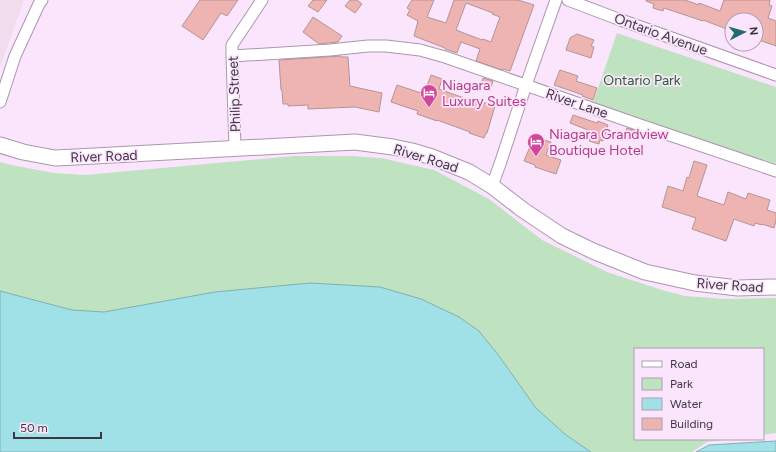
<svg xmlns="http://www.w3.org/2000/svg" width="776" height="452" font-family="Figtree,sans-serif">
<style>
.commercial{fill:#f0dcec}
.green{fill:#bfe2c1}
.water{fill:#9fe1e6;stroke:#82aeb4}
.building{fill:#edb4b1;stroke:#b59493;fill-rule:evenodd}
.lines{fill:none;stroke-linecap:round;stroke-linejoin:round}
.minor-casing{stroke:#aa97ae;stroke-width:13}
.secondary-casing{stroke:#aa97ae;stroke-width:17}
.minor{stroke:#fff;stroke-width:11}
.secondary{stroke:#fff;stroke-width:15}
.labels{text-anchor:middle;stroke-width:3.5;stroke-linejoin:round;paint-order:stroke}
.street-label{font-size:14px;fill:#3e3640;stroke:#fae5fd}
.park-label{font-size:14px;fill:#286131;stroke:#fae5fd}
.hotel-label{font-size:14px;fill:#b23c85;stroke:#fae5fd;text-anchor:start}
</style>
<rect width="100%" height="100%" fill="#fae5fd"/>
<path class="commercial" d="M0 0H24L0 67Z"/>
<path class="green" d="M617 33 776 87V164L593 103Z
M294 156H350L381 158 434 170 489 199 542 240 607 272 662 290 685 296 725 299 776 298V433L763 435V349H635V439H731L707 442 692 452H591L566 435 536 408 499 356 479 331 459 317 421 299 380 287 310 283 215 292 104 312 72 310 0 291V162L11 165 54 173 85 175Z"/>
<path class="water" d="M310 283 380 287 421 299 459 317 479 331 499 356 536 408 566 435 591 452H0V291L72 310 104 312 215 292Z
M776 441V452H696L709 445Z"/>
<path class="building" d="M200 0H238L227 16 221 13 203 40 182 26Z
M313 0H327L318 12 308 6Z
M350 0H357L362 4 355 13 345 6Z
M412 0H434L427 17 446 23 454 0H518L534 5 510 71 503 69 502 70 476 61 480 49 461 42 457 53 445 49V48L414 36 418 21 407 15 410 10 407 8ZM466 3 493 13 492 14 500 17 491 42 483 39 482 40 456 30Z
M646 0H685L699 5V3L720 11 724 0H770L769 5 772 6 768 18 776 21V46L756 39V20H732V31L703 20V21L664 8 663 11 653 8 654 4 646 1Z
M313 17 342 36 338 42 319 44 303 32Z
M577 34 594 40 591 46 594 47 591 58 566 50 570 38Z
M341 56V57H348L350 86 382 93 379 112 355 107 308 109V105L288 106V104H283L282 90H281L279 60Z
M560 70 578 76 576 81 597 88 593 100 582 96 583 95 554 85Z
M431 75 442 79 439 89 478 103 479 101 495 106 487 133H486L484 138 469 133 470 132 437 120V121L417 114 418 111 391 102 397 85 424 94Z
M483 78 493 81 491 87 481 84Z
M573 115 597 123 598 121 608 125 603 141 600 140 599 144 589 141 590 137 586 135 588 130 570 123Z
M627 128 637 131 634 140 624 136Z
M534 137 551 142 546 155 561 160 556 174 535 167V165L524 161Z
M694 161 707 165 697 196 724 205 728 192 746 199 748 193 770 200 767 210 776 213V221L774 228 762 224V225L755 223 754 226 734 219 726 241 692 229 696 218 662 207 668 186 683 191 687 177 689 178Z"/>
<g class="lines">
<defs>
<path id="minor" d="M568 0 618 19 776 75
M232 56 330 50 368 46H386L420 50 445 57 640 125 776 171
M0 102 15 56 39 4 42 0
M235 149 232 56V45L262 0
M492 186 500 164 526 85 556 0"/>
<path id="secondary" d="M0 145 23 152 55 158 76 157 355 142 393 147 412 151 432 157 469 172 492 186 523 210 562 236 593 251 645 272 695 283 738 288 776 287"/>
</defs>
<use href="#minor" class="minor-casing"/>
<use href="#secondary" class="secondary-casing"/>
<use href="#minor" class="minor"/>
<use href="#secondary" class="secondary"/>
</g>
<defs>
<symbol id="hotel-pin" viewBox="-11 -11 22 30"><path d="M0 17L-7.5 6A9.5 9.5 0 1 1 7.5 6Z" fill="#d1479c" stroke="#fae5fd"/><path d="M-6-4.5h1.5V1H6V5H4.5V3h-9V5H-6ZM-4 0a1.8 1.8 0 1 1 3.6 0ZM.5 0V-2.5h3Q6-2.5 6 0Z" fill="#fff"/></symbol>
</defs>
<g fill-rule="evenodd">
<use href="#hotel-pin" x="419" y="83" width="20" height="27"/>
<use href="#hotel-pin" x="526" y="132" width="20" height="27"/>
</g>
<g class="labels">
<g class="street-label">
<text transform="translate(661 34) rotate(20)" y="5">Ontario Avenue</text>
<text transform="translate(234 94) rotate(-92)" y="5">Philip Street</text>
<text transform="translate(577 103) rotate(19)" y="5">River Lane</text>
<text transform="translate(104 156) rotate(-2)" y="5">River Road</text>
<text transform="translate(426 158) rotate(17)" y="5">River Road</text>
<text transform="translate(730 285) rotate(4)" y="5">River Road</text>
</g>
<g class="park-label">
<text x="642" y="85">Ontario Park</text>
</g>
<g class="hotel-label">
<text x="442" y="90">Niagara<tspan x="442" dy="16">Luxury Suites</tspan></text>
<text x="549" y="139">Niagara Grandview<tspan x="549" dy="16">Boutique Hotel</tspan></text>
</g>
</g>
<rect x="634" y="348" width="130" height="92" fill="#fae5fd" stroke="#af9fb1"/>
<rect x="642" y="361" width="20" height="6" fill="#ffffff" stroke="#af9fb1"/>
<text x="670" y="368" font-size="12" fill="#3e3640">Road</text>
<rect x="642" y="378" width="20" height="12" fill="#bfe2c1" stroke="#af9fb1"/>
<text x="670" y="388" font-size="12" fill="#3e3640">Park</text>
<rect x="642" y="398" width="20" height="12" fill="#9fe1e6" stroke="#af9fb1"/>
<text x="670" y="408" font-size="12" fill="#3e3640">Water</text>
<rect x="642" y="418" width="20" height="12" fill="#edb4b1" stroke="#af9fb1"/>
<text x="670" y="428" font-size="12" fill="#3e3640">Building</text>
<g transform="translate(744 32) rotate(84)"><circle r="19" fill="#fae5fd" stroke="#af9fb1"/>
<path d="M0-3L7 15L0 10L-7 15Z" fill="#206c70"/>
<text y="-6" font-size="11" font-weight="bold" text-anchor="middle" fill="#3e3640">N</text>
</g>
<path d="M14 432v6h87v-6" fill="none" stroke="#3e3640" stroke-width="2"/>
<text x="20" y="432" font-size="12" fill="#3e3640" stroke="#fae5fd" stroke-width="3" paint-order="stroke">50 m</text>
</svg>
